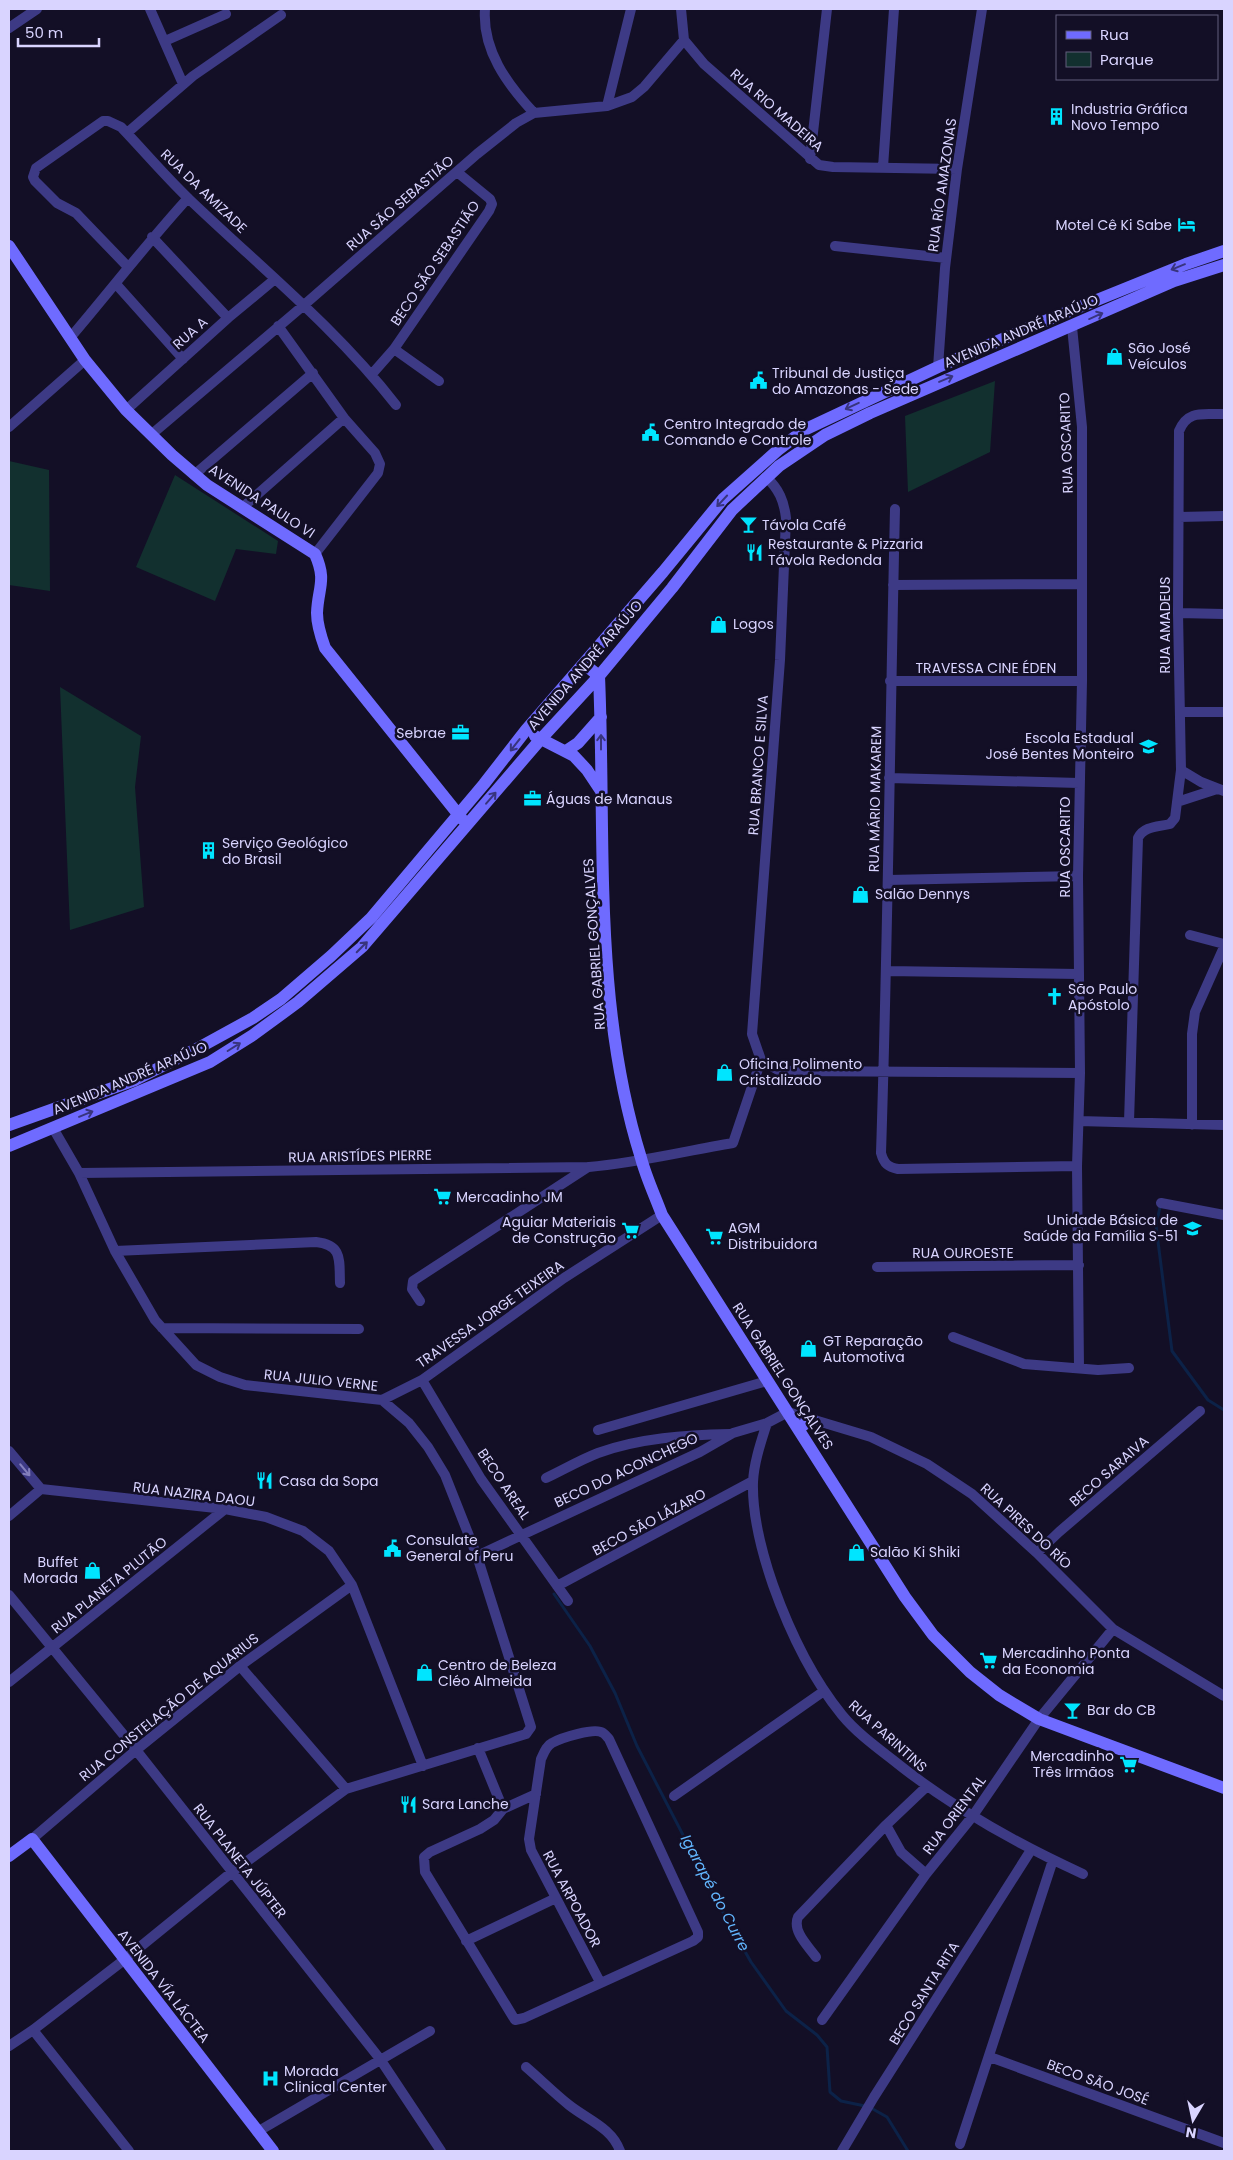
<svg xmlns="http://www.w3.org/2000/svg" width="1233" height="2160" font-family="Poppins,sans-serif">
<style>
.green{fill:#12302f}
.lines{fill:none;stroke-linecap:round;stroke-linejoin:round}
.stream{stroke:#0c2248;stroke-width:3}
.street{stroke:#3d3a85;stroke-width:10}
.secondary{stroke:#6f6bff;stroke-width:12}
.oneway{stroke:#38347d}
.oneway2{stroke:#837fbc}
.labels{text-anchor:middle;stroke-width:5;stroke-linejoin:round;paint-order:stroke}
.poi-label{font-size:14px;fill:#d9d4ff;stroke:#130f26;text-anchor:start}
.street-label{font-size:14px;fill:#d9d4ff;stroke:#130f26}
.water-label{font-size:15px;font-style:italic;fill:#62b6ff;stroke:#130f26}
</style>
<rect width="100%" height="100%" fill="#130f26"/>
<path class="green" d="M995 381 990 452 908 492 905 416Z
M9 461 49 470 50 591 9 585Z
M175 475 278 541 276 554 236 549 215 601 136 567Z
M60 687 141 736 135 787 144 907 70 930Z"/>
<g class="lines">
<path class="stream" d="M1160 1207 1156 1226 1172 1351 1208 1400 1224 1410
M554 1594 590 1646 615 1693 637 1746 727 1920 751 1962 786 2011 817 2035 827 2047 830 2092 841 2101 865 2106
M871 2108 887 2117 908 2151"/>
<path class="street" d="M150 9 183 84
M485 9C482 50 507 84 534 113
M681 9 684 40
M9 28 37 9
M684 40 704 64 819 165 833 167 957 169
M165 41 226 14
M607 106 631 9
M127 133 193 76 281 15
M810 159 827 9
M883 167 894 9
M152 237 228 318
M835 246 946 258
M128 267 76 213 57 203 35 181 33 177 36 168 103 121H108L121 127C144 151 165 176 189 199 259 266 336 328 396 405
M116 284 183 359
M278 326 344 418 375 453 380 464 378 473 315 554
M1072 327 1082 427V681L1078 876 1080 1073 1077 1166 1079 1368
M70 338C110 291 147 243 188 198
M394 349 439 381
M938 367 945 268 957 169 982 9
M372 374 394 349 489 211 492 204 490 199 457 172
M126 410 228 318 275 279
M9 427 85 360
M152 434 304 305 477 154 516 123 534 113 607 106 632 97 644 87 684 40
M194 475 313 373
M243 507 344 418
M895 509C890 724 888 938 881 1153 884 1164 888 1167 898 1169L1077 1166
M1179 517 1224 516
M893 585 1082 584
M1178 613 1224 614
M890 681H1082
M1180 712H1224
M1181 770 1201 782 1224 791
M889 778 1079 783
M1177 802 1217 789
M888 880 1078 876
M1190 935 1224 944
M887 971 1078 974
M761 1060 752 1034 780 660 786 518C784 501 779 489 766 477
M761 1060 778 1070 792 1071 1080 1073
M1079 1121 1224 1125
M1129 1122 1138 838C1144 826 1158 827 1170 824L1175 818 1181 770 1178 613 1179 431C1188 409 1204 415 1224 414
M1192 1125V1034L1195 1012 1224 947
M79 1173 589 1167C637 1163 685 1151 733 1143L761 1060
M1161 1203 1224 1215
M115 1251 316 1242C343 1245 339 1260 340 1283
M877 1267 1079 1265
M420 1301 412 1289 413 1281 588 1167
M162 1328 359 1329
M953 1337 1024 1364 1098 1370 1129 1368
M422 1380 481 1479 568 1601
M382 1400 422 1380 564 1278 662 1215
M767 1423C761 1442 754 1462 753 1482 752 1516 762 1553 773 1585 789 1630 812 1678 842 1715 856 1732 875 1746 893 1760 951 1807 1015 1843 1083 1874
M598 1430 767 1381
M9 1451 41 1489 225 1509 266 1517 303 1531 329 1551 352 1585 423 1766
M546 1478C563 1470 580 1460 598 1453 639 1438 686 1435 730 1434
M9 1516 41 1489
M1037 1553 1059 1532 1200 1411
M477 1556 700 1452 733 1433 767 1423 788 1412 871 1437 927 1464 972 1494 1037 1553 1113 1629 1224 1696
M557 1586 753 1481
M9 1595 136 1750 380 2059 441 2151
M240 1666 346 1789
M9 1682 225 1509
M478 1748 503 1809
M536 1794 503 1809 494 1820 480 1829 430 1852 424 1857 425 1872 515 2020 524 2018 693 1941 698 1937V1932L609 1739C608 1738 604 1733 603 1733 595 1727 561 1738 552 1743 546 1746 544 1753 541 1759L529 1839 531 1850 600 1982
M674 1796 824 1691
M886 1825 926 1787
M32 1839 136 1750 240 1666 352 1585
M466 1941 556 1898
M816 1957C808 1946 792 1931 798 1917L886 1825 901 1852 926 1874
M822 2020 926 1874 972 1817 1039 1719 1113 1629
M33 2030 129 2151
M9 2046 33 2030 124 1960 231 1873 346 1789 526 1734 531 1727 477 1556 445 1475 428 1447 409 1423 382 1400 245 1385 220 1377 196 1365 155 1320 115 1251 79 1173 53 1128
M990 2057 1224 2143
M526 2067C540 2079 554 2093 569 2105 588 2120 612 2128 620 2151
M257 2132 430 2031
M960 2144 1053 1860
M842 2151 874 2097 1031 1850"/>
<path class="secondary" d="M9 246 85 360 126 410 172 455 207 485 315 554C327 581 318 587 317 613 317 625 321 637 325 648L462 819
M584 664 599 676C606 837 592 1002 641 1158 646 1177 655 1196 662 1215L905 1597 933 1635 970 1672 999 1695 1039 1719 1224 1788
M535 736 574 756 587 770 601 791
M566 751 578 743 601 717
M9 1125 135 1080 202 1046 253 1018 281 999 331 956 371 918 484 784 526 730 663 572 723 499 778 450 804 430 938 367 1035 325 1186 264 1224 251
M9 1146 210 1062 253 1035 298 1002 362 947 540 740 599 676 672 588 732 510 779 466 825 435 870 413 1174 281 1224 265
M799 1428 812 1419
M9 1856 32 1839 273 2151"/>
</g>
<defs><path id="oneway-shaft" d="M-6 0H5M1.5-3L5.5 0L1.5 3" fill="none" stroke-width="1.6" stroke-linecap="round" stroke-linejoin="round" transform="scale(1.25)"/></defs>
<g class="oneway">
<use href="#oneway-shaft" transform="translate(1178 267) rotate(158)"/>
<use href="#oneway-shaft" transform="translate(1096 316) rotate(-24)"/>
<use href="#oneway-shaft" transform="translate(946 379) rotate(-23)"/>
<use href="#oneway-shaft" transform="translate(852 406) rotate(155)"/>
<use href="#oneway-shaft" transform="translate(722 501) rotate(133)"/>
<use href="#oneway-shaft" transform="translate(601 742) rotate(-90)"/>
<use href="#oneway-shaft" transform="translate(515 745) rotate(128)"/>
<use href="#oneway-shaft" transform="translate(491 798) rotate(-49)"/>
<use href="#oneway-shaft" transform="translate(362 947) rotate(-45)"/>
<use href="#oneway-shaft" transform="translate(234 1047) rotate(-32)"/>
<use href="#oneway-shaft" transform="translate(86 1114) rotate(-22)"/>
</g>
<use class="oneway2" href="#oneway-shaft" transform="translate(25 1470) rotate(50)"/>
<defs>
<symbol id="building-bare" viewBox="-9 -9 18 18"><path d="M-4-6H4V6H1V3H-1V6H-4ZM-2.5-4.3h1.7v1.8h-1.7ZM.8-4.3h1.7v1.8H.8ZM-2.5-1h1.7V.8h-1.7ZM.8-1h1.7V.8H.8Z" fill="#00e5ff" stroke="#130f26" stroke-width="2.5" paint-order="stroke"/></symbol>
<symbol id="hotel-bare" viewBox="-9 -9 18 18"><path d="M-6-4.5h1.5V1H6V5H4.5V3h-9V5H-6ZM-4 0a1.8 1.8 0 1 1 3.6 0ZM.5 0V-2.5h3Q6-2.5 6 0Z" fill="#00e5ff" stroke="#130f26" stroke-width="2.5" paint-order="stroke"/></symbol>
<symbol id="shop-bare" viewBox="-9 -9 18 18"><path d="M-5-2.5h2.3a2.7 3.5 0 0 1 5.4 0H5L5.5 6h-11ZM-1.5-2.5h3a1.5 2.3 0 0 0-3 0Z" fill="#00e5ff" stroke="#130f26" stroke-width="2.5" paint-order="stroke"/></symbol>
<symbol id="civic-bare" viewBox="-9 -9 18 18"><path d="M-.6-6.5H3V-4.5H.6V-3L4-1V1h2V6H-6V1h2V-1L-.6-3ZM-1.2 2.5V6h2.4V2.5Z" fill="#00e5ff" stroke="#130f26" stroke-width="2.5" paint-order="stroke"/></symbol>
<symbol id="bar-bare" viewBox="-9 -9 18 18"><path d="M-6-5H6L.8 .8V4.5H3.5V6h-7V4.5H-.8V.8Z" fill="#00e5ff" stroke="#130f26" stroke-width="2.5" paint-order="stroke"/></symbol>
<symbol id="restaurant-bare" viewBox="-9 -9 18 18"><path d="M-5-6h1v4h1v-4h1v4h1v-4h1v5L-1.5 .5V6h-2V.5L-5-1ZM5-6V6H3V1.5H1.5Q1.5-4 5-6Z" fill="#00e5ff" stroke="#130f26" stroke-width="2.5" paint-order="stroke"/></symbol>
<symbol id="office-bare" viewBox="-9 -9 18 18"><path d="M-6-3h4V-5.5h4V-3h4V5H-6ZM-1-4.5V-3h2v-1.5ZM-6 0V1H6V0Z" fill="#00e5ff" stroke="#130f26" stroke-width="2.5" paint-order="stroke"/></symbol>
<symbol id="school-bare" viewBox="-9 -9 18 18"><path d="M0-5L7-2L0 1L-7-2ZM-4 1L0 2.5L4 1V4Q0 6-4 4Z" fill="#00e5ff" stroke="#130f26" stroke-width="2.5" paint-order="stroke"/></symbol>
<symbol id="church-bare" viewBox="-9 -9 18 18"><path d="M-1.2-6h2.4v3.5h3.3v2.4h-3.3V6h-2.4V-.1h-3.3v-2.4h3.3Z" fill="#00e5ff" stroke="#130f26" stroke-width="2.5" paint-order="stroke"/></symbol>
<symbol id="supermarket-bare" viewBox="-9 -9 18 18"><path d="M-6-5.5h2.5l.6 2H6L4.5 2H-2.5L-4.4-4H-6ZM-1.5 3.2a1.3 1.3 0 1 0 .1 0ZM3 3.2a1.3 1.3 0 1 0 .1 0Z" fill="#00e5ff" stroke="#130f26" stroke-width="2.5" paint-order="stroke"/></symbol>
<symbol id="hospital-bare" viewBox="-9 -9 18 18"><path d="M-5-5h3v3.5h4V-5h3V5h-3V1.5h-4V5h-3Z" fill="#00e5ff" stroke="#130f26" stroke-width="2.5" paint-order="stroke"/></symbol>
</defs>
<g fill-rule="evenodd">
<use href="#building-bare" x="1044" y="104" width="25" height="25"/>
<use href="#hotel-bare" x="1174" y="212" width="25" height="25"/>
<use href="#shop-bare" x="1102" y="344" width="25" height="25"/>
<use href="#civic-bare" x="746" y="368" width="25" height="25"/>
<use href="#civic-bare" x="638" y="420" width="25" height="25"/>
<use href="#bar-bare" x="736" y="512" width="25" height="25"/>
<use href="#restaurant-bare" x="742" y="540" width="25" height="25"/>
<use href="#shop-bare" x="706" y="612" width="25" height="25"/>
<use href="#office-bare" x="448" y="720" width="25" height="25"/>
<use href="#school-bare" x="1136" y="734" width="25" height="25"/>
<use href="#office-bare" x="520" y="786" width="25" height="25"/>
<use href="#building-bare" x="196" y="838" width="25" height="25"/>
<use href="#shop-bare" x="848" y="882" width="25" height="25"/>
<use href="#church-bare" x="1042" y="984" width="25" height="25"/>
<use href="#shop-bare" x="712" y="1060" width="25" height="25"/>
<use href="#supermarket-bare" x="430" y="1184" width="25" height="25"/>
<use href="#school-bare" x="1180" y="1216" width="25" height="25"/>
<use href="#supermarket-bare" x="618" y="1218" width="25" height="25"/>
<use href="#supermarket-bare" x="702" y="1224" width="25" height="25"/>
<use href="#shop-bare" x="796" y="1336" width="25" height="25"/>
<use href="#restaurant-bare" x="252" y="1468" width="25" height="25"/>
<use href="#civic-bare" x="380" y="1536" width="25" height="25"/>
<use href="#shop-bare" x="844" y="1540" width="25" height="25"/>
<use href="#shop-bare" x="80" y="1558" width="25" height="25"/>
<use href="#supermarket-bare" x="976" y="1648" width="25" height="25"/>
<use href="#shop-bare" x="412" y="1660" width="25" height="25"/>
<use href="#bar-bare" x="1060" y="1698" width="25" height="25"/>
<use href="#supermarket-bare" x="1116" y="1752" width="25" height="25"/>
<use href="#restaurant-bare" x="396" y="1792" width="25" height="25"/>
<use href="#hospital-bare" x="258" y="2066" width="25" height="25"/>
</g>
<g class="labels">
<g class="poi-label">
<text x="1071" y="114">Industria Gráfica<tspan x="1071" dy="16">Novo Tempo</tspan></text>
<text x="1172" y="230" text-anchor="end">Motel Cê Ki Sabe</text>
<text x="1128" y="353">São José<tspan x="1128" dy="16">Veículos</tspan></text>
<text x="772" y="378">Tribunal de Justiça<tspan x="772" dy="16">do Amazonas - Sede</tspan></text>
<text x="664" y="429">Centro Integrado de<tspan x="664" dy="16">Comando e Controle</tspan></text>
<text x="762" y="530">Távola Café</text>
<text x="768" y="549">Restaurante &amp; Pizzaria<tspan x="768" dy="16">Távola Redonda</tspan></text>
<text x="733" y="629">Logos</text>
<text x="446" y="738" text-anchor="end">Sebrae</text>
<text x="1134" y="743" text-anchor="end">Escola Estadual<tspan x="1134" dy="16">José Bentes Monteiro</tspan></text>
<text x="546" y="804">Águas de Manaus</text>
<text x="222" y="848">Serviço Geológico<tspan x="222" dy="16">do Brasil</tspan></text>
<text x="875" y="899">Salão Dennys</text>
<text x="1068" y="994">São Paulo<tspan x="1068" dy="16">Apóstolo</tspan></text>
<text x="739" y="1069">Oficina Polimento<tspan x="739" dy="16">Cristalizado</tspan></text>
<text x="456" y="1202">Mercadinho JM</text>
<text x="1178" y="1225" text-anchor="end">Unidade Básica de<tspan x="1178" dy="16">Saúde da Família S-51</tspan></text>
<text x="616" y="1227" text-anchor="end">Aguiar Materiais<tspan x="616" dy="16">de Construção</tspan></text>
<text x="728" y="1233">AGM<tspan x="728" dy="16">Distribuidora</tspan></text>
<text x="823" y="1346">GT Reparação<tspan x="823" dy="16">Automotiva</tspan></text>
<text x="279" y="1486">Casa da Sopa</text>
<text x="406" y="1545">Consulate<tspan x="406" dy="16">General of Peru</tspan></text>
<text x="870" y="1557">Salão Ki Shiki</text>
<text x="78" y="1567" text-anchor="end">Buffet<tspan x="78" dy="16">Morada</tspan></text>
<text x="1002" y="1658">Mercadinho Ponta<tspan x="1002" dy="16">da Economia</tspan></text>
<text x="438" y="1670">Centro de Beleza<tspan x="438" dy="16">Cléo Almeida</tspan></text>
<text x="1087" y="1715">Bar do CB</text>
<text x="1114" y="1761" text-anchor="end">Mercadinho<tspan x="1114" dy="16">Três Irmãos</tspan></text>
<text x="422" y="1809">Sara Lanche</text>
<text x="284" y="2076">Morada<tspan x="284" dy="16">Clinical Center</tspan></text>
</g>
<g class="street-label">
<text transform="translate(777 110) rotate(41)" y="5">RUA RIO MADEIRA</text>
<text transform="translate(942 185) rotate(-82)" y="5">RUA RÍO AMAZONAS</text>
<text transform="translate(204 191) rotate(44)" y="5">RUA DA AMIZADE</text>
<text transform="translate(400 203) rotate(-41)" y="5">RUA SÃO SEBASTIÃO</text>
<text transform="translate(435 263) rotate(-56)" y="5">BECO SÃO SEBASTIÃO</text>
<text transform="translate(1021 331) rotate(-23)" y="5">AVENIDA ANDRÉ ARAÚJO</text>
<text transform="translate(190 333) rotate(-42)" y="5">RUA A</text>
<text transform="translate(1066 443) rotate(-92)" y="5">RUA OSCARITO</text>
<text transform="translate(262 501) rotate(33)" y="5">AVENIDA PAULO VI</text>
<text transform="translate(1165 625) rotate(-90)" y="5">RUA AMADEUS</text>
<text transform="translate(585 665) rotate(-49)" y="5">AVENIDA ANDRÉ ARAÚJO</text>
<text x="986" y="673">TRAVESSA CINE ÉDEN</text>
<text transform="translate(758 765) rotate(-86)" y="5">RUA BRANCO E SILVA</text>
<text transform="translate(875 799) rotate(-89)" y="5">RUA MÁRIO MAKAREM</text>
<text transform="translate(1065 847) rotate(-90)" y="5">RUA OSCARITO</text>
<text transform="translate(594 944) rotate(-94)" y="5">RUA GABRIEL GONÇALVES</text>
<text transform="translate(130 1078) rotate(-23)" y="5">AVENIDA ANDRÉ ARAÚJO</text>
<text transform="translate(360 1156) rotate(-1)" y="5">RUA ARISTÍDES PIERRE</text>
<text x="963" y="1258">RUA OUROESTE</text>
<text transform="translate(490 1314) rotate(-35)" y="5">TRAVESSA JORGE TEIXEIRA</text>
<text transform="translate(783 1376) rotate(57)" y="5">RUA GABRIEL GONÇALVES</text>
<text transform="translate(321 1380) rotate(6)" y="5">RUA JULIO VERNE</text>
<text transform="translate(626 1470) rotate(-25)" y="5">BECO DO ACONCHEGO</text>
<text transform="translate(1109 1471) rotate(-41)" y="5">BECO SARAIVA</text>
<text transform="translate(504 1484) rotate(56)" y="5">BECO AREAL</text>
<text transform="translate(194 1494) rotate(7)" y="5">RUA NAZIRA DAOU</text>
<text transform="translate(649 1522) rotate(-28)" y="5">BECO SÃO LÁZARO</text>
<text transform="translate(1026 1526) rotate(43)" y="5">RUA PIRES DO RÍO</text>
<text transform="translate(109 1585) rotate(-39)" y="5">RUA PLANETA PLUTÃO</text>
<text transform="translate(169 1707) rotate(-39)" y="5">RUA CONSTELAÇÃO DE AQUARIUS</text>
<text transform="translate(888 1736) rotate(42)" y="5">RUA PARINTINS</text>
<text transform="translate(954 1815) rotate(-53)" y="5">RUA ORIENTAL</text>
<text transform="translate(240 1861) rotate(52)" y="5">RUA PLANETA JÚPTER</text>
<text transform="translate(572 1899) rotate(62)" y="5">RUA ARPOADOR</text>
<text transform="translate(164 1986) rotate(52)" y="5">AVENIDA VÍA LÁCTEA</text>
<text transform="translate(924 1993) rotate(-58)" y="5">BECO SANTA RITA</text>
<text transform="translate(1098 2082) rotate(20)" y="5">BECO SÃO JOSÉ</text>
</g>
<g class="water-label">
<text transform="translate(715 1893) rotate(62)" y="5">Igarapé do Curre</text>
</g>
</g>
<rect width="1233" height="2160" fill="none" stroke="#d9d4ff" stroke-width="20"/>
<rect x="1056" y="15" width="162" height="65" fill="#130f26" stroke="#625e7d"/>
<rect x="1066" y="31" width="25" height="8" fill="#6f6bff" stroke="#625e7d"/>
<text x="1100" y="40" font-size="15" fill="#d9d4ff">Rua</text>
<rect x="1066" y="52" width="25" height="15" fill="#12302f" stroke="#625e7d"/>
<text x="1100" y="65" font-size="15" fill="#d9d4ff">Parque</text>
<g transform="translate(1193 2120) rotate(189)" stroke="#130f26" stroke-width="4" paint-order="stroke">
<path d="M0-4L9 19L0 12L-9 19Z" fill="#d9d4ff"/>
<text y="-8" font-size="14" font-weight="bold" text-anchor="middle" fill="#d9d4ff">N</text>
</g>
<path d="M18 38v8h81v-8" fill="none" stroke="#d9d4ff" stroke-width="2.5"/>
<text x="25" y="38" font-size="15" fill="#d9d4ff" stroke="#130f26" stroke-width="4" paint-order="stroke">50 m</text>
</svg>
